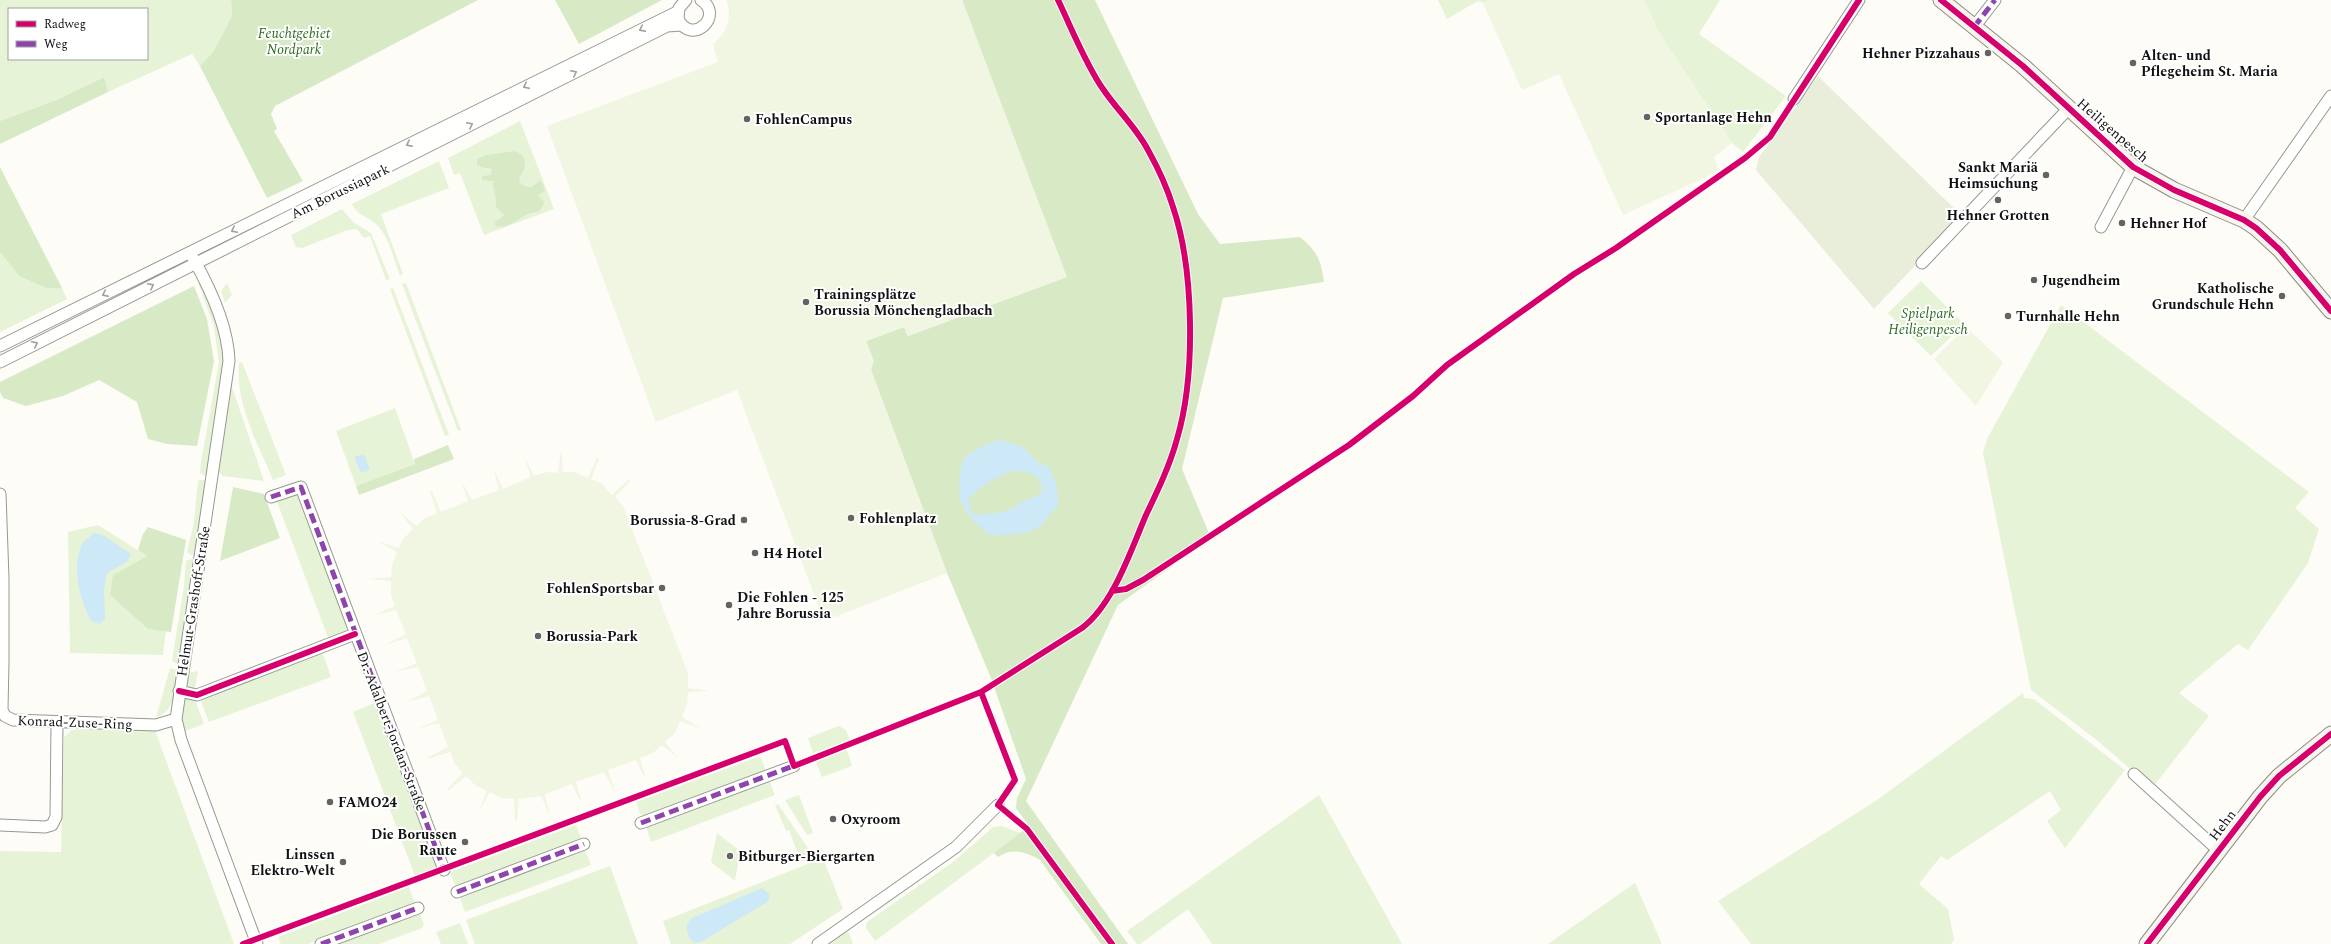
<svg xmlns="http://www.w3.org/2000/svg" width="2331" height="944" font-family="Spectral,serif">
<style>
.green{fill:#e7f3d7;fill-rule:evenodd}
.forest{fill:#d8eac5}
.cemetery{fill:#e9eedb}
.pitch{fill:#f0f6e1}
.water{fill:#cde8f7;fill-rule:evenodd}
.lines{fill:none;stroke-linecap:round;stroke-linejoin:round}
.street-casing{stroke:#979795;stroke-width:13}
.secondary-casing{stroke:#8e8d8b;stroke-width:17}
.street{stroke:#fffffe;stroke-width:11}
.secondary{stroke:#f6f4eb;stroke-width:15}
.quiet{stroke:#8e44ad;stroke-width:5;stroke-dasharray:10 5;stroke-linecap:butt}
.cycleway-casing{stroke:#fff;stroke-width:8}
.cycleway{stroke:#d6006c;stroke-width:6}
.oneway{stroke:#a0a09f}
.poi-dot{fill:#646362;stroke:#fff;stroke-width:1.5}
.labels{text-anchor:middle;stroke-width:4;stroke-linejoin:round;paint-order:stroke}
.park-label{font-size:14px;font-style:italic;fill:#2f6b1f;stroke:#fff}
.poi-label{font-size:14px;font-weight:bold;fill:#111;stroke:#fff;text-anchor:start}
.street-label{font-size:14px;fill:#111;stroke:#fff}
</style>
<rect width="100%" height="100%" fill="#fdfcf7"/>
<path class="green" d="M0 0H231L232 16 213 52 200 66 192 54 108 92 103 77 56 100 0 121ZM9 9H147V59H9Z
M1438 0H1489L1483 3 1478 1 1447 19Z
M1644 0H1720L1699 34 1786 96 1743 152 1732 143 1659 33Z
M520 121 554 209 484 235 460 173 454 175 448 158Z
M439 161 449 188 381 214 403 274 400 276C394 260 389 237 377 225 369 216 358 217 352 204Z
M342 209 353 222 371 233 390 279 386 280 370 236 364 238 357 229 348 230 302 248 296 247 291 235Z
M0 252 19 276 46 288H62L67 299 0 332Z
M200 281 221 335 224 356 207 475 206 476 200 473 201 462 219 362 214 327 198 282Z
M1921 281 1964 324 1931 356 1888 313Z
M227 283 232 295 225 303 221 291Z
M406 283 461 430 458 431 402 284Z
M393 288 449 435 445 436 390 289Z
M2061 305 2309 492 2295 508 2319 529 2308 563 2248 650 2238 644 2179 693 2209 716 2152 788 2098 741 2031 690 1983 453 1987 439Z
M242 362 286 475 273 480C258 444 235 404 239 363Z
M231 384 264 481 223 476 218 471Z
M395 408 415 464 356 486 336 431Z
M200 480H207L195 555H191L187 552 194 522 198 481Z
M298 492 350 632 329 640 276 499Z
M98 525 147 556 113 575 148 629 166 631 163 655 70 653 68 532Z
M190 559 194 560 178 665 172 661 184 586 186 561Z
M319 653 324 656 331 677 209 722 200 699Z
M170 668 177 670C174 690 177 709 156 718Z
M198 671 195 688 191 689 187 685V673Z
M2023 693 2024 698 2034 699 2125 770 2065 848 2047 821 2061 810 2050 791 1947 860 1941 856 1919 884 1948 909 1954 940 1951 944H1751L1718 901 1877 800Z
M190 697H194L204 724 183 732 180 713 184 701Z
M377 702 438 867 415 876 353 712Z
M839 726 846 730 850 740 813 753 808 738Z
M154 728 234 944H0V851L61 852 64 737 72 730 84 729Z
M847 750 852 766 822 777 816 762Z
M760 756 766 771 642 818 636 802Z
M769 780 775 795 651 842 646 826Z
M799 795 813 833 807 835 785 800Z
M1319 795 1402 944H1212L1188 909 1140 944H1137L1127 931Z
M778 804 814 857 801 862 789 830 786 831 775 805Z
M576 825 582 841 456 888 450 872Z
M1002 826 1021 833 875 941 866 928 867 922 953 862 993 827Z
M717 833 740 851 735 881 711 862Z
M585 850 591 865 465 912 459 895Z
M823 858 843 909 790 944H671L663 921Z
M610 866 638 944H475L466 920Z
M1635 883 1662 944H1548Z
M409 887 415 903 308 944H281L278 937Z
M419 911 424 925 422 928 379 944H332Z
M460 923 468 944H441L436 932Z
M846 932 849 933 853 944H830Z"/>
<path class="forest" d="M231 0H478L275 106 271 114 277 129 274 131 303 181 267 198 200 66 213 52 232 16Z
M555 0H662L579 44Z
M962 0H1095L1198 214 1220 244 1300 237C1317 251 1321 260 1324 282L1223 298 1182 469 1211 538 1118 605 1026 801 1128 944H1101L1040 860C1026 852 1012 847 998 857L994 853 1029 826 1016 808 1017 798 1026 779 991 678 947 573 871 370 873 361 866 341 904 327 908 336 1066 277Z
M104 77 108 92 0 144V121L56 100Z
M515 151C529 157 527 167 519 178 520 186 525 187 532 187L540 180 543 184 545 191 538 195 544 202C543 205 542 208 540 210 537 213 534 212 531 213 519 216 510 230 495 226V222L504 215 496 207C497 197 493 191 493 181L482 180V176L491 175 492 170 489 168H484L477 165V159L487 155Z
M0 167 62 288H46L19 276 0 252Z
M194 286 207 319 214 361 197 446 167 444 148 439 137 402 99 380 63 396 26 406 3 398 0 392V382Z
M448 445 454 459 359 495 356 486 415 464 414 459Z
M233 487 264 494 280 538 220 561Z
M148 527 186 540 171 632 148 629 110 595 113 575 147 556 138 550 143 534Z"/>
<path class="cemetery" d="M1818 76 1962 216 1874 309 1756 170 1759 157Z"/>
<path class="pitch" d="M726 0H962L1067 277 908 336 904 327 866 341 874 361 871 370 947 573 824 621 737 390 656 422 547 126 718 62 713 44C727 34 733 17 726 0Z
M1489 0H1644L1659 33 1732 143 1714 157 1719 171 1623 215 1559 74 1522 90 1483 3Z
M1966 327 2003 362 1976 406 1934 359Z
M561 450 563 472H575L588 478 597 458 599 459 591 479 602 484 612 495 629 479 630 481 615 497 623 506 688 673V688L710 691 688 692 687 705 682 717 701 729 680 721 675 733 665 742 679 759 662 745 653 753 640 758 646 780 636 760 608 770 615 792 604 772 576 782 582 804 572 784 545 794 550 816 541 796 519 799 517 821H515L514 799 502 798 490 792 478 813 487 791 475 785 466 776 448 791 447 789 463 773 455 764 450 752 428 759 427 758 448 747 439 723 417 729 438 720 429 696 407 702 427 691 418 667 395 672 417 663 407 638 385 645 406 634 396 610 374 615 395 606 391 594V581L368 579 391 577 392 565 397 552 377 541 399 548 404 538 413 529 399 511 416 526 425 518 437 513 430 491H432L441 512 468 501 461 480 472 500 499 490 493 468 503 489 531 477 524 456 534 476 547 472 558 473Z"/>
<path class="water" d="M1001 440 1023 447 1036 461 1049 467 1056 483 1059 504C1052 510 1050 515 1045 521 1034 536 1006 535 990 535L972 520 959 499 960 471 963 459 977 449 989 443ZM1013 471H1024L1037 476 1043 489C1038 499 1031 497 1022 502 1019 504 1017 507 1014 508 1004 513 985 515 973 514L968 500C973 490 1002 474 1013 471Z
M364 454 370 470 361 473 354 457Z
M93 533 103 535 131 554 128 561 107 573 104 590 105 619 99 624 91 621C80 600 71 567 82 544 85 540 90 537 93 533Z
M762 888 769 894V901L701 942 695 943C687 937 683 925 692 918Z"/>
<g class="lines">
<defs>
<path id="street" d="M686 0 679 8 678 19C692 47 725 15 701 0
M1974 27 1995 0
M1794 99 1859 0
M2244 220 2331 96
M2101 227 2133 167
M193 258C210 288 228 327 229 361L176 719 181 740 257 944
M1922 263 2069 108
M0 346 677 12
M0 362 667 26 682 25
M0 494 3 578V662H0
M271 497 301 487 444 870
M3 662 2 710 5 716 13 720 156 725 176 719
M179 691 197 695 355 634
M2134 774 2218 850
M641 823 794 766
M0 825 45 827 52 825 56 817 57 723
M457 892 584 844
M321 944 418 908
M818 944 956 847 998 805"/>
<path id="secondary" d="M1941 0 2023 66 2133 167 2174 190 2244 220 2256 228 2280 250 2331 311
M2147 944 2260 797 2279 776 2331 734"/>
</defs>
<use href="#street" class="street-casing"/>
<use href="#secondary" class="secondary-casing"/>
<use href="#street" class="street"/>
<use href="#secondary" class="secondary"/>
<path class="quiet" d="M1974 27 1995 0
M271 497 301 487 444 870
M641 823 796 765
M457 892 584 844
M321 944 418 908"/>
<defs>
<path id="cycleway" d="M1941 0 2023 66 2133 167 2174 190 2244 220 2256 228 2280 250 2331 311
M1112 591 1126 589 1143 580 1349 445 1413 396 1447 365 1574 274 1616 248 1745 158 1770 137 1859 0
M179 691 197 695 355 634
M981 692 1015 780 998 805 1027 829 1112 944
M243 944 785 741 794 766 981 692 1082 628C1113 605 1131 550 1146 515 1158 490 1170 465 1177 439 1196 375 1194 269 1173 207 1167 187 1158 168 1148 150 1136 127 1117 110 1103 89 1086 65 1071 27 1058 0
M2147 944 2260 797 2279 776 2331 734"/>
</defs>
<use href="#cycleway" class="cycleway-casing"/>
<use href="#cycleway" class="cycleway"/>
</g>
<defs><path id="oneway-chevron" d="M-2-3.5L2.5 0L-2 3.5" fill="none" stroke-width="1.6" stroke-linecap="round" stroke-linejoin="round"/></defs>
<g class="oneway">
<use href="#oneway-chevron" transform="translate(642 29) rotate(154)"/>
<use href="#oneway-chevron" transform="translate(574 73) rotate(-27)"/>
<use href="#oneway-chevron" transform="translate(526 86) rotate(154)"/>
<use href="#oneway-chevron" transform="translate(470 125) rotate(-27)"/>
<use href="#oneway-chevron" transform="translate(409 144) rotate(153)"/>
<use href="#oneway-chevron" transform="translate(234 230) rotate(154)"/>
<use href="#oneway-chevron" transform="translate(151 286) rotate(-27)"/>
<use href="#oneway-chevron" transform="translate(105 294) rotate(154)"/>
<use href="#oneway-chevron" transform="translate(35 344) rotate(-27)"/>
</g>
<g class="poi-dot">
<circle cx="1988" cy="53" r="4"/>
<circle cx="2133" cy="63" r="4"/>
<circle cx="1647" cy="117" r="4"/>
<circle cx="747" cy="119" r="4"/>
<circle cx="2046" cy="175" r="4"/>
<circle cx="1998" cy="200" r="4"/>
<circle cx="2122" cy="223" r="4"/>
<circle cx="2034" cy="280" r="4"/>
<circle cx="2282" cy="296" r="4"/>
<circle cx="806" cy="302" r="4"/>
<circle cx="2008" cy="316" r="4"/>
<circle cx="851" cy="518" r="4"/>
<circle cx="744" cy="520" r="4"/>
<circle cx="755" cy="553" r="4"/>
<circle cx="662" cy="588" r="4"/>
<circle cx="729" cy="605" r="4"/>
<circle cx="538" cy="636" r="4"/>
<circle cx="330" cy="802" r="4"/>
<circle cx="833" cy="819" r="4"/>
<circle cx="465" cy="842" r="4"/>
<circle cx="730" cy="856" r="4"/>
<circle cx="343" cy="862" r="4"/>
</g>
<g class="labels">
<g class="park-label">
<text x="294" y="38">Feuchtgebiet<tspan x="294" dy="16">Nordpark</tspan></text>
<text x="1928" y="318">Spielpark<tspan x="1928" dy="16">Heiligenpesch</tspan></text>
</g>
<g class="poi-label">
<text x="1980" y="58" text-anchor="end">Hehner Pizzahaus</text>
<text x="2141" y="60">Alten- und<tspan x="2141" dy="16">Pflegeheim St. Maria</tspan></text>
<text x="1655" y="122">Sportanlage Hehn</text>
<text x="755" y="124">FohlenCampus</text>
<text x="2038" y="172" text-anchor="end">Sankt Mariä<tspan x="2038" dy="16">Heimsuchung</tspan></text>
<text x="1998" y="220" text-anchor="middle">Hehner Grotten</text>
<text x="2130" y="228">Hehner Hof</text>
<text x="2042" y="285">Jugendheim</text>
<text x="2274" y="293" text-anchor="end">Katholische<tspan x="2274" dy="16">Grundschule Hehn</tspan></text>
<text x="814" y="299">Trainingsplätze<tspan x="814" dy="16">Borussia Mönchengladbach</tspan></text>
<text x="2016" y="321">Turnhalle Hehn</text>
<text x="859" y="523">Fohlenplatz</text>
<text x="736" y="525" text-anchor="end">Borussia-8-Grad</text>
<text x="763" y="558">H4 Hotel</text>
<text x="654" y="593" text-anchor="end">FohlenSportsbar</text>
<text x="737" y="602">Die Fohlen - 125<tspan x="737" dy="16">Jahre Borussia</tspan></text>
<text x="546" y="641">Borussia-Park</text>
<text x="338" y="807">FAMO24</text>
<text x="841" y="824">Oxyroom</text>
<text x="457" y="839" text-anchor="end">Die Borussen<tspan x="457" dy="16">Raute</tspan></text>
<text x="335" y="859" text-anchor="end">Linssen<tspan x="335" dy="16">Elektro-Welt</tspan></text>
<text x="738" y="861">Bitburger-Biergarten</text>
</g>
<g class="street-label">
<text transform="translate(2113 130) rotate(41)" y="5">Heiligenpesch</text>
<text transform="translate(340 191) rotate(-26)" y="5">Am Borussiapark</text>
<text transform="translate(193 601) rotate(-81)" y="5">Helmut-Grashoff-Straße</text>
<text transform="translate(75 722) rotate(2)" y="5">Konrad-Zuse-Ring</text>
<text transform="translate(392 731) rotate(69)" y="5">Dr.-Adalbert-Jordan-Straße</text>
<text transform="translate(2222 825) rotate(-53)" y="5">Hehn</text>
</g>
</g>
<rect x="8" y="8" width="140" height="52" fill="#ffffff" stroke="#a0a0a0"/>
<rect x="16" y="21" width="20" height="6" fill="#d6006c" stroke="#a0a0a0"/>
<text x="44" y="28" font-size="12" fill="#111111">Radweg</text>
<rect x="16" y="41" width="20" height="6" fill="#8e44ad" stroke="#a0a0a0"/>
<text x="44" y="48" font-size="12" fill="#111111">Weg</text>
</svg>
